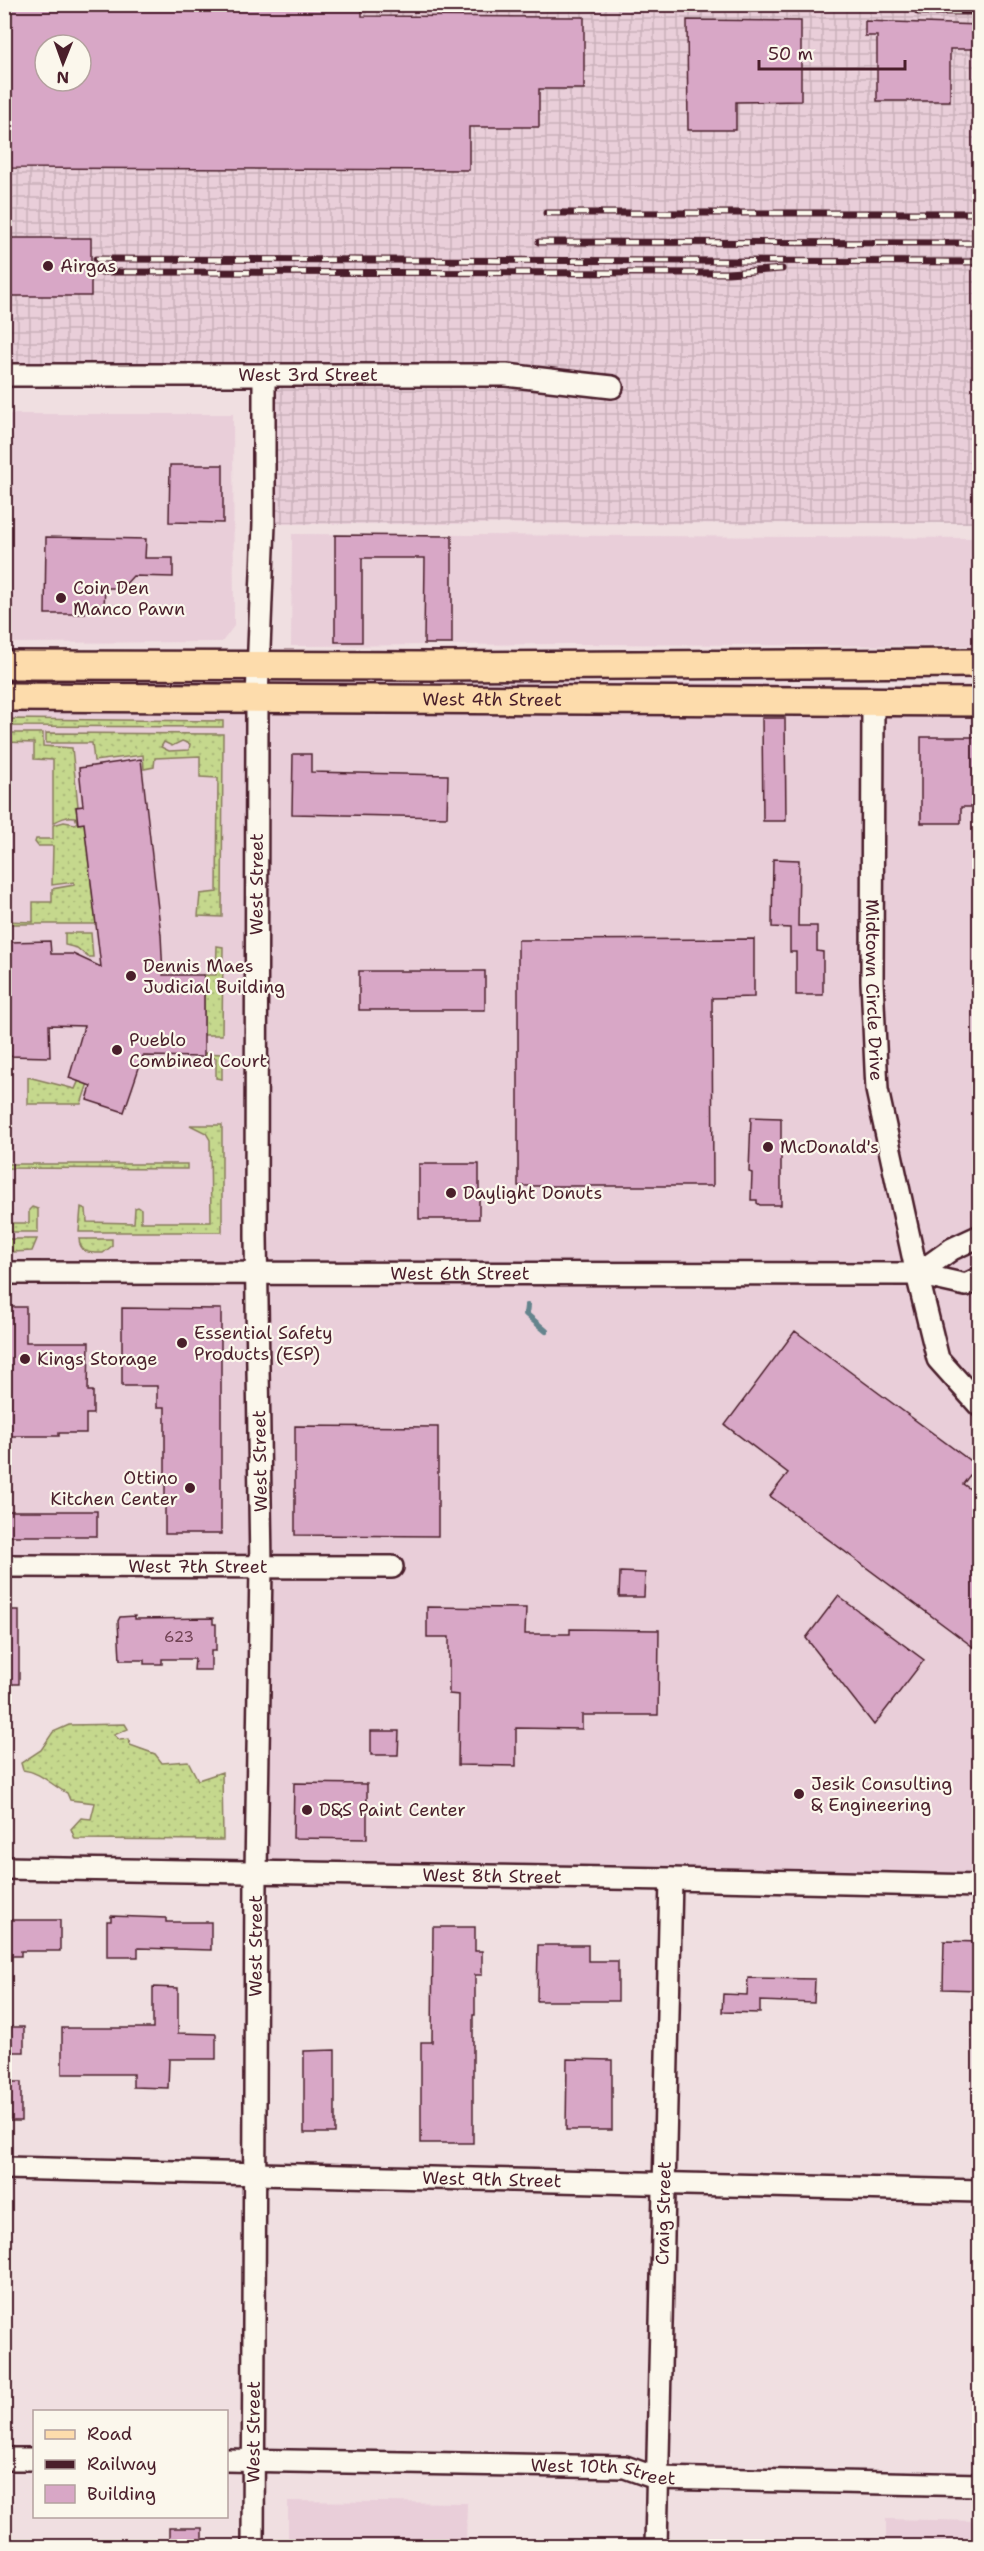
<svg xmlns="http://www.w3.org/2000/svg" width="984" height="2551" font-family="'Shantell Sans',sans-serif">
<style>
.built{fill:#e9ced9}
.industrial{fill:url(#industrial-grid);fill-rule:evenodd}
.grass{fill:url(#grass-dots);stroke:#887c5c;stroke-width:1.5;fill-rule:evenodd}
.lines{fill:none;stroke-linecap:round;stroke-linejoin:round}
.stream{stroke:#65848d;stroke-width:6}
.building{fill:#d8a7c6;stroke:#4a1f2b;stroke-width:1.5;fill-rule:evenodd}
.minor-casing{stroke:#4a1f2b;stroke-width:26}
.major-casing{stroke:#4a1f2b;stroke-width:32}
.minor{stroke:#fbf7ec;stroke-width:21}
.major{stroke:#fddcac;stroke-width:27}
.rail-casing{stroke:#4a1f2b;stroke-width:7}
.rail{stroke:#fbf7ec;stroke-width:4.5;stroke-dasharray:14;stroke-linecap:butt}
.poi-dot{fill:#4a1f2b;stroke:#fbf7ec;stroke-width:2}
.labels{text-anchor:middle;stroke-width:4.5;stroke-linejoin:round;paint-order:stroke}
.number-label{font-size:15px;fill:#6e4152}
.poi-label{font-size:18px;fill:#4a1f2b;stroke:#fbf7ec;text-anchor:start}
.street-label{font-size:18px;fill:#4a1f2b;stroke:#fbf7ec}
</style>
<defs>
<pattern id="industrial-grid" width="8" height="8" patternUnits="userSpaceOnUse" patternTransform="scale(1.5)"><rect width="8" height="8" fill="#e9ced9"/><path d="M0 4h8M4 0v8" fill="none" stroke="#c9b0ba"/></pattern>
<pattern id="grass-dots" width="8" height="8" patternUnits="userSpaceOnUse" patternTransform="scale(1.5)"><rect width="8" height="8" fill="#c5d88d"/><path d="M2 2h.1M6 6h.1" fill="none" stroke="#abb97a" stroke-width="1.8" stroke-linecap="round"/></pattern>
</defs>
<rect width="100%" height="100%" fill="#f0dfe1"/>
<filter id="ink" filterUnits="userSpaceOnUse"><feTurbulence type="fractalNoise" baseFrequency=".0167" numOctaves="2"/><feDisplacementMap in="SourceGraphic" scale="12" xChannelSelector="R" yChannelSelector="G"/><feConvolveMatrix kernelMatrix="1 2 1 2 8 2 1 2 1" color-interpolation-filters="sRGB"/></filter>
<g filter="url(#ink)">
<path class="built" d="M5 414H233L234 626 222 642 5 643Z
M292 534 979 538V646L570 644 291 646Z
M5 680 874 684 903 701 979 702V1886L256 1872 261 1567 5 1566Z
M288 2501 467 2503 466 2546H288Z
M886 2519 979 2521V2546H886Z"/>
<path class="industrial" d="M5 5H979V523L264 524V375H5ZM45 45H81V81H45Z"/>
<path class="grass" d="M5 719 223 721V727L5 726Z
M5 733H43V746L72 748 78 806 76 807 78 824 84 823 96 924H5V921L33 922V902H52V889L74 885V882L52 885 53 846H38L35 842 36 839H53V825L64 822 75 824 77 822 75 817C66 816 60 819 53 823V760L34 759V743L5 742Z
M46 733 223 734 222 917 198 916 200 894 217 892 218 778 200 777V756L155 758 154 767 144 769 143 755 94 761 92 743H46ZM182 741 190 744 189 750 169 751 161 747 164 742 172 746Z
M65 933H91L93 957H88L77 948 65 945Z
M217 946 223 947 222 1035H204V975H216Z
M204 1053 222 1054V1079L216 1078V1058L204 1057Z
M28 1077 75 1089 79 1080 88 1083 81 1104H28Z
M190 1125H222V1232H79L81 1207 86 1209 87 1222 134 1223 135 1208 138 1207 141 1209V1222H211L210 1140 206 1133Z
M5 1164H187V1169L5 1168Z
M32 1207 38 1209V1232H5V1223H29V1210Z
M6 1239H37L32 1251 13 1252 5 1246Z
M79 1239H112V1246L103 1253C91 1253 80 1254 79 1239Z
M125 1724 128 1729 114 1735 120 1740 129 1739 130 1745 155 1754 162 1763 188 1761 198 1780 222 1772 223 1840 75 1839 71 1829 81 1818 91 1819 95 1803 70 1800 67 1793C51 1785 41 1772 23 1770L21 1763 41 1750 53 1732 69 1725Z"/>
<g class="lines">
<path class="stream" d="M527 1306 526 1314 546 1331"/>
</g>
<path class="building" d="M4 4H362V16L584 17V89H539V127H469V170L4 168ZM45 45H81V81H45Z
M687 20 801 21V101L736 102V130H688Z
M865 21 980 25V49H950V101H877V36H865Z
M4 238H91V296H4Z
M170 465H223V523L169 522Z
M335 535 452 536V644H424L425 558H362V642H335Z
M46 537 146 539 145 558H173V577L133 576 122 588H105L104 606H85V614H45Z
M762 718H785L786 821H763Z
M921 737H980V807H961V823H921Z
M293 754H311V772L448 775 447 817 292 814Z
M141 759 161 935 163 975H204V1057L143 1056 124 1112 87 1100 91 1086 69 1078 84 1026 49 1025 50 1057 7 1056V1024H10L9 942 50 941 51 954H73L101 967 84 823 78 824 76 807 83 806 79 768Z
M773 859 799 860 798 926H817V951L823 952V995H796V952H790V928L772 927Z
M754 939V997L712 998 713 1186H518V940Z
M359 971H485V1010H359Z
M751 1117 781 1118V1205H760L757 1203V1200H751L752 1173 749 1172Z
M419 1164H479V1219H419Z
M4 1307H26V1342H89L88 1391H93V1414H86V1433H59V1436H4Z
M122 1308 221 1309V1534H165V1407H157V1386H122Z
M795 1331 977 1466 963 1484 980 1496V1652L770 1496 788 1473 725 1425Z
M295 1426 438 1427V1536L295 1535Z
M4 1511H97V1536H4Z
M620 1572 645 1573 644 1597H619Z
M838 1596 924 1660 874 1725 806 1638Z
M427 1607 526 1608 525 1634H570V1629L659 1630 658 1715H582V1729L516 1728V1766L458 1765 459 1695 449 1694V1637H427Z
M4 1610H19V1684H4Z
M135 1616V1619L213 1618V1624H216V1651H211V1670H194L195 1659H162V1664H144V1660H120L118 1621 120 1617Z
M371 1731H399L398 1755H371Z
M294 1783 367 1784V1839L293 1838Z
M111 1916 166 1918V1922H211V1950L138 1948V1957H107V1921H111Z
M6 1920H60V1951H21V1956H4Z
M433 1927H475V1951H482V1975H475V2015H473V2143H421V2042H432Z
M944 1941 980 1942V1990L943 1989Z
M538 1945H588V1961H618V2001H537Z
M748 1978 815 1979 814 2003 760 2001V2013L722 2012 723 1994 747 1995Z
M153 1987 178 1988V2033L216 2034V2059H169L168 2088 133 2087V2074H62V2028H153Z
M4 2027H24V2052H4Z
M335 2050V2133H304V2051Z
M567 2059 612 2060V2130H566Z
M4 2082H21V2121H4Z
M169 2528H202V2547H169Z"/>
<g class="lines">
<defs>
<g id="minor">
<path id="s1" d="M4 375H506L612 387"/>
<path id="s2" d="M873 702 872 981 877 1090 917 1274 938 1359 980 1406"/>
<path id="s3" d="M4 1273 917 1274 966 1285 980 1278"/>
<path d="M917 1274 952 1249 980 1236"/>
<path id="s4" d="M4 1566 392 1567"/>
<path id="s5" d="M4 1868 671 1879 980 1886"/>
<path id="s6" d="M4 2168 980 2191"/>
<path d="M4 2459H34"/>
<path id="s7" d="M226 2460 625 2467 656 2478 980 2485"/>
<path id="s8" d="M253 2546 256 1872 261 1567 256 1236 257 698 264 524V375"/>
<path id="s9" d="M656 2546 671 1879"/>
</g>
<g id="major">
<path d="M4 665 435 666 980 663"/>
<path id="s10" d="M4 697 980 702"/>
</g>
</defs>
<use href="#minor" class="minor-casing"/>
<use href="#major" class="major-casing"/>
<use href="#minor" class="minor"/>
<use href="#major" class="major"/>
<defs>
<path id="rail" d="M918 12H980
M546 213H980
M539 242 980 243
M96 259 980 262
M96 272 728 273 782 269"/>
</defs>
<use href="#rail" class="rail-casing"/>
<use href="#rail" class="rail"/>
</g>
</g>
<g class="poi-dot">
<circle cx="48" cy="266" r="6"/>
<circle cx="61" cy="598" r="6"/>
<circle cx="131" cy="976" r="6"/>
<circle cx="117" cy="1050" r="6"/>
<circle cx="768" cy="1147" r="6"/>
<circle cx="451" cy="1193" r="6"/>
<circle cx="182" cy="1343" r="6"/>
<circle cx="25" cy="1359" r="6"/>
<circle cx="190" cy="1488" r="6"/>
<circle cx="799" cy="1794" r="6"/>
<circle cx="307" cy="1810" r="6"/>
</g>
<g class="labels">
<g class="number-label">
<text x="179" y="1642">623</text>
</g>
<g class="poi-label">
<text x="60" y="272">Airgas</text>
<text x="73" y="594">Coin Den<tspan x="73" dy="21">Manco Pawn</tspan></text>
<text x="143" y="972">Dennis Maes<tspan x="143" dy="21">Judicial Building</tspan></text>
<text x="129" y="1046">Pueblo<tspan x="129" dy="21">Combined Court</tspan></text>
<text x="780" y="1153">McDonald's</text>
<text x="463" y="1199">Daylight Donuts</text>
<text x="194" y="1339">Essential Safety<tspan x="194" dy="21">Products (ESP)</tspan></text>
<text x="37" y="1365">Kings Storage</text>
<text x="178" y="1484" text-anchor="end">Ottino<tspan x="178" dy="21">Kitchen Center</tspan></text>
<text x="811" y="1790">Jesik Consulting<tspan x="811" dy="21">&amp; Engineering</tspan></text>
<text x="319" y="1816">D&amp;S Paint Center</text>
</g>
<g class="street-label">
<text dy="6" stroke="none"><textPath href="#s1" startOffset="304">West 3rd Street</textPath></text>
<text dy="6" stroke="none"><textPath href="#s10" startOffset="488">West 4th Street</textPath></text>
<text dy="6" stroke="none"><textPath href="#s8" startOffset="1662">West Street</textPath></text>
<text dy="6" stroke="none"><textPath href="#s2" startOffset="288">Midtown Circle Drive</textPath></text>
<text dy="6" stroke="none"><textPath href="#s3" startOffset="456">West 6th Street</textPath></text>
<text transform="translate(260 1461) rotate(-91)" y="6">West Street</text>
<text dy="6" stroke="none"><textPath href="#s4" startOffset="194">West 7th Street</textPath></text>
<text dy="6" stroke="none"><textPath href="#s5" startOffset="488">West 8th Street</textPath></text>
<text dy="6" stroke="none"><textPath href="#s8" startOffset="600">West Street</textPath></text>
<text dy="6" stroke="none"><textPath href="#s6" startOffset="488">West 9th Street</textPath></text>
<text dy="6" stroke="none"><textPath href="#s9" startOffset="333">Craig Street</textPath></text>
<text dy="6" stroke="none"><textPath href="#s8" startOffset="114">West Street</textPath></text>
<text dy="6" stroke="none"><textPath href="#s7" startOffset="378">West 10th Street</textPath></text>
</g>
</g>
<rect width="984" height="2551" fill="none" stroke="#fbf7ec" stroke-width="24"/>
<rect x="12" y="12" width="960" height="2527" fill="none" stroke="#4a1f2b" stroke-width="2" filter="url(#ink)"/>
<rect x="33" y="2410" width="195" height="108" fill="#fbf7ec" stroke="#b4a19f" stroke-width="1.5"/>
<rect x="45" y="2430" width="30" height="9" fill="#fddcac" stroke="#b4a19f" stroke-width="1.5"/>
<text x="87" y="2440" font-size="18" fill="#4a1f2b">Road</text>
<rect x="45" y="2460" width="30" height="9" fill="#4a1f2b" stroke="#b4a19f" stroke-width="1.5"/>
<text x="87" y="2470" font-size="18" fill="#4a1f2b">Railway</text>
<rect x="45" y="2485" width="30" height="18" fill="#d8a7c6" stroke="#b4a19f" stroke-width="1.5"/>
<text x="87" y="2500" font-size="18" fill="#4a1f2b">Building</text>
<g transform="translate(63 63) rotate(181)"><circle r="28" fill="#fbf7ec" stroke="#b4a19f" stroke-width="1.5"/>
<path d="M0-4.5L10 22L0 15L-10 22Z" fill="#4a1f2b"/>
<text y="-9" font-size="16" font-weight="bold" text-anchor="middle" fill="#4a1f2b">N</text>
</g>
<path d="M759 60v9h146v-9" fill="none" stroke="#4a1f2b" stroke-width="3"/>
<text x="768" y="60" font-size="18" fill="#4a1f2b" stroke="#fbf7ec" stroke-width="4.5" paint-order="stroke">50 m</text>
</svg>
